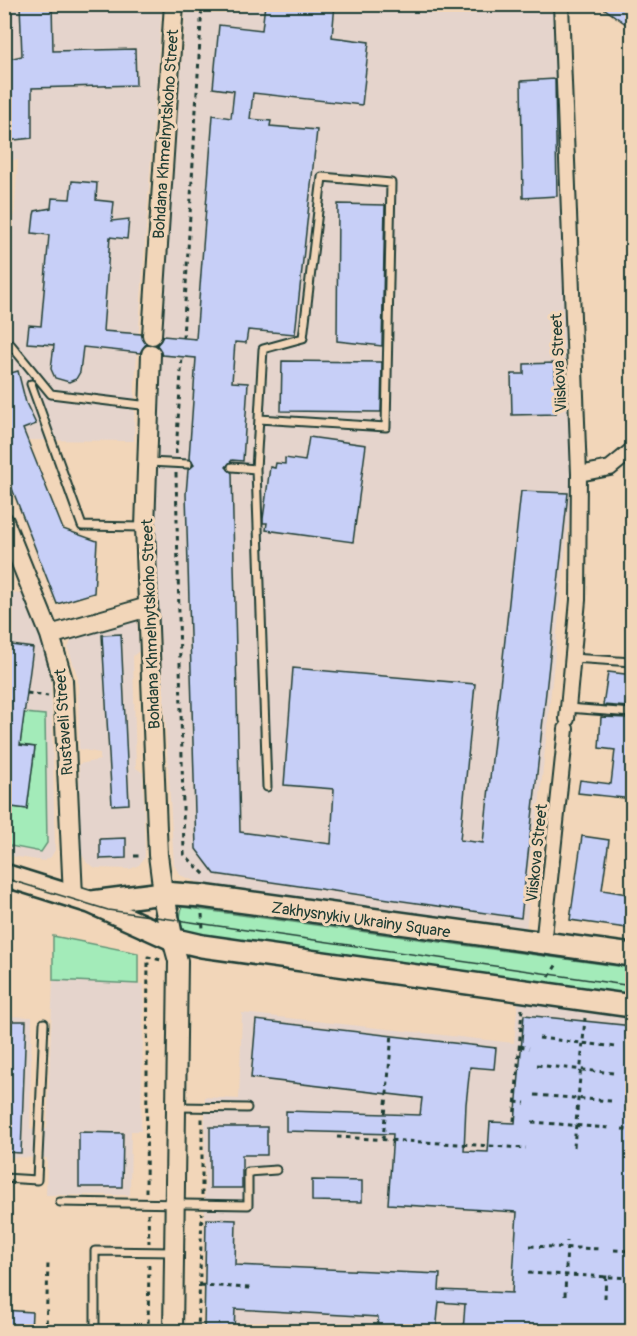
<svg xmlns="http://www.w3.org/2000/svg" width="637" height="1336" font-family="Pangolin,sans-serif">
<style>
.built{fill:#e5d4cc}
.green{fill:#a3ebb9;stroke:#619476;stroke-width:1.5}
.building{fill:#c7cff7;stroke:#1f3d34;stroke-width:1.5}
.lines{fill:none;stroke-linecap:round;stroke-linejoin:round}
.lane-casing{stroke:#1f3d34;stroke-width:11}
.street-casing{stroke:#1f3d34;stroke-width:18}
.secondary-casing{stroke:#1f3d34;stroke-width:22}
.primary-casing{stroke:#1f3d34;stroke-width:26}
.path{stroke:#1f3d34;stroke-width:3;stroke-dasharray:4.5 4.5;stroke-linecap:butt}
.lane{stroke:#f2d6b9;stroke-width:7}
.street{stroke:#f2d6b9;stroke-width:14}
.secondary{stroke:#f2d6b9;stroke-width:18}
.primary{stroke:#f2d6b9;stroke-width:21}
.tram{stroke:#1f3d34;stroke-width:1.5}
.labels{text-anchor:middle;stroke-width:6;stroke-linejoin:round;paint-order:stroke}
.street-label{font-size:16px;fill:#1f3d34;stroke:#f2d6b9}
</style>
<rect width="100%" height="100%" fill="#f2d6b9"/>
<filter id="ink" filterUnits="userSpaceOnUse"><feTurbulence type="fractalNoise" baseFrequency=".0167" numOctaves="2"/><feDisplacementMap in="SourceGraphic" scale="12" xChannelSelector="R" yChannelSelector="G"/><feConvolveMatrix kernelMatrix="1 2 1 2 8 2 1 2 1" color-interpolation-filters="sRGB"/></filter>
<g filter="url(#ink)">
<path class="built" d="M5 5H162L135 383 134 441 27 440 5 449 4 368 18 160H5Z
M186 5H555L572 490 526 931 197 882 180 875 174 865 154 531 155 417Z
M4 592 22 594 41 641 51 679 55 850 51 857 44 861 5 855Z
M137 620 139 651 133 656 136 768 143 773 145 857 139 865 130 869 96 868 87 863 81 853 79 764 100 760V753L79 749 78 678 68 648 73 636Z
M53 980 144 984 141 1131H131L130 1195H46L47 1158 5 1157V1016L32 1017 30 1129H47Z
M518 1001 632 1016V1331L204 1332 205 1097 239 1099 242 1013 514 1043Z"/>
<path class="green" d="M24 713 45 715 47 843 41 852 5 845V806L27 809 35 747 20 745Z
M182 907 632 968V998L208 938 180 930 178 927Z
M53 936 138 953V984L53 980Z"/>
<path class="building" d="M20 4H52L53 51 135 49 136 85 32 88V138L6 141 4 60 22 56Z
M265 4H335L332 37 369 42 362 105 253 93 250 119 271 121 270 126 317 130 295 334 248 330 246 343 235 342 232 382 248 383 243 461 232 460 226 467 232 473 240 832 331 844 334 789 284 785 293 668 475 684 460 840 483 843 521 491 568 493 521 918 215 874 196 849 186 494 188 470 194 465 189 458 196 358 162 355 157 345 163 336 196 339 213 115 231 118 234 91 213 88 219 25 262 30Z
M598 4H633V29Z
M555 79 557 196 523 198 521 81Z
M72 181 97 183 96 200 114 202 112 221 129 219 127 239 110 237 103 331 141 334 146 344 140 353 83 347 80 372 76 379 69 382 55 378 51 369 54 345 27 343 29 325 41 326 49 235 32 233 34 215 35 211 51 208 52 198 70 199Z
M338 204 385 205 382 346 337 341Z
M282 361 382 362 381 412 281 411Z
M555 363 556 414 512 415 511 374H524V364Z
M18 371 26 403 36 424 23 429 63 529 97 541 94 593 57 604 4 468V375Z
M309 437 366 445 353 542 266 530 267 523H263V519L270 467 275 468 276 463 285 464V458L305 461Z
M121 634 129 804 112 805 102 635Z
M4 644 33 648 20 745 35 747 27 809 4 806Z
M608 672 633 675 629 707 603 705Z
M601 717 628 718V721H633V799L578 793 580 780 611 784 615 750 599 748Z
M582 836 609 840 602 890 633 895V929L570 920Z
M126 838V858L100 859V839Z
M524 1015 633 1026V1332H463L465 1304 439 1302 436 1332H377L378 1317 235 1309 234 1330 204 1329 206 1219 236 1220 235 1265 440 1274 439 1290 512 1293 517 1212 388 1204 393 1134 286 1131V1111L420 1115 422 1098 251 1078 256 1020 496 1048 494 1069 470 1067 466 1104 464 1151 488 1152 490 1122 515 1123Z
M4 1021H26L21 1153 4 1152Z
M210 1127H267V1155H242V1188H210Z
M79 1132 123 1133 122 1187H79Z
M312 1180 362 1181V1202L312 1201Z
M4 1310 32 1312 31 1332H4Z"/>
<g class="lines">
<defs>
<path id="lane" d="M11 345 51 394 149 406
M31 384 82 526 143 527
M149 462 188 464
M232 467 256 469 267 787
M256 469 263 349 303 338 322 177 391 183 386 427 259 419
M572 658 632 662
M568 708 632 713
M178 1107 247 1108
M4 1178 37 1180 44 1023
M60 1202 248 1205V1172L276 1170
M95 1332V1251L174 1252"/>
<path id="street" d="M561 4 579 474 578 600 567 719
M579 474 610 468 632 450
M543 945 566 729"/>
<path id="secondary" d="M152 335 174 4
M151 354 145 527 158 855 163 893
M4 521 50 635 63 680 73 896
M50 635 148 607
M172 939 178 961 173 1332"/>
<path id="primary" d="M4 875 90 902 172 939 202 946 632 1006
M163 893 172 939
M92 902 163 893 202 896 632 955"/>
</defs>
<use href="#lane" class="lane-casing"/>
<use href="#street" class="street-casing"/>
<use href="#secondary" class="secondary-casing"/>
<use href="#primary" class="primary-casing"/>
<path class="path" d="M183 338 202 4
M176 454 182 356
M176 473 184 854 206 876
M27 693 48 696
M134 856H143
M202 914 203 929
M549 977 558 962
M539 1038 616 1047
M520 1046 529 1048
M628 1048 632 1049
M537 1065 613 1073
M626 1074 632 1075
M535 1095 611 1101
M515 1102 525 1103
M624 1103H632
M514 1121 522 1009
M532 1122 609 1128
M622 1129 632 1130
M337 1137 526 1148
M383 1140 392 1033
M574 1147 585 1018
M146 1192 148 957 161 960
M202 1195V1118
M148 1213 149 1243
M530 1246 601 1249
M614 1250 632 1251
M528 1273 632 1278
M200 1285 250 1288
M565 1296 567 1241
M605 1298 606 1271
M46 1332 48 1263
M148 1332 149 1261
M198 1332 202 1213"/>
<use href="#lane" class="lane"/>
<use href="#street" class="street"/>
<use href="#secondary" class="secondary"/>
<use href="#primary" class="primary"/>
<path class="tram" d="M4 878 108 910 632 986"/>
</g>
</g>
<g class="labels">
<g class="street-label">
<text transform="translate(165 134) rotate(-86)" y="6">Bohdana Khmelnytskoho Street</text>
<text transform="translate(558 363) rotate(-93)" y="6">Viiskova Street</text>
<text transform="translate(150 624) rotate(-92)" y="6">Bohdana Khmelnytskoho Street</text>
<text transform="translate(63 722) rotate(-94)" y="6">Rustaveli Street</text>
<text transform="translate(536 853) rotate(-84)" y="6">Viiskova Street</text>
<text transform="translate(361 919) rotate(8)" y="6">Zakhysnykiv Ukrainy Square</text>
</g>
</g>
<rect width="637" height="1336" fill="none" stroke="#f2d6b9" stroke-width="24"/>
<rect x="12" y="12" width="613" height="1312" fill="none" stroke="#1f3d34" stroke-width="2" filter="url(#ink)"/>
</svg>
